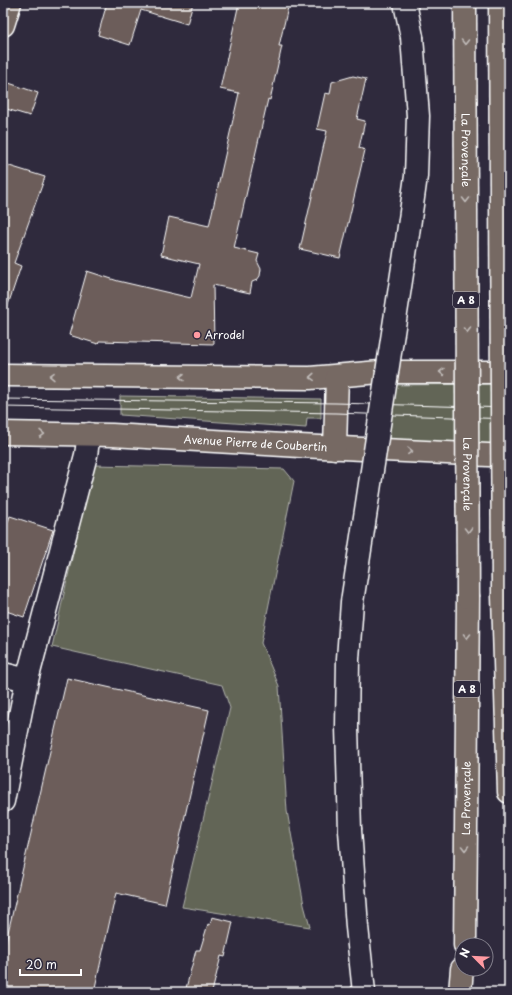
<svg xmlns="http://www.w3.org/2000/svg" width="512" height="995" font-family="'Playpen Sans',sans-serif">
<style>
.green{fill:#626557;stroke:#b0b2ab}
.building{fill:#6c5d5a;stroke:#fff}
.lines{fill:none;stroke-linecap:round;stroke-linejoin:round}
.minor-casing{stroke:#fff;stroke-width:25}
.major-casing{stroke:#fff;stroke-width:25}
.highway-casing{stroke:#fff;stroke-width:25}
.minor{stroke:#2f2a3d;stroke-width:22}
.major{stroke:#766964;stroke-width:22}
.highway{stroke:#766964;stroke-width:22}
.tram{stroke:#fff;stroke-width:1}
.minor-bridge-casing{stroke:#fff;stroke-width:25;stroke-linecap:butt}
.highway-bridge-casing{stroke:#fff;stroke-width:25;stroke-linecap:butt}
.minor-bridge{stroke:#2f2a3d;stroke-width:22}
.highway-bridge{stroke:#766964;stroke-width:22}
.oneway{stroke:#c1bcb9}
.poi-dot{fill:#ff9aa2;stroke:#2f2a3d;stroke-width:1.5}
.labels{text-anchor:middle;stroke-width:3;stroke-linejoin:round;paint-order:stroke}
.shield{fill:#2f2a3d;stroke:#c1bfc5;stroke-width:1}
.shield-label{font-size:10px;font-weight:bold;fill:#fff}
.street-label{font-size:11px;fill:#fff;stroke:#2f2a3d}
.poi-label{font-size:11px;fill:#fff;stroke:#2f2a3d;text-anchor:start}
</style>
<rect width="100%" height="100%" fill="#2f2a3d"/>
<filter id="ink" filterUnits="userSpaceOnUse"><feTurbulence type="fractalNoise" baseFrequency=".025" numOctaves="2"/><feDisplacementMap in="SourceGraphic" scale="8" xChannelSelector="R" yChannelSelector="G"/><feConvolveMatrix kernelMatrix="1 2 1 2 8 2 1 2 1" color-interpolation-filters="sRGB"/></filter>
<g filter="url(#ink)">
<path class="green" d="M509 384V446L383 441 389 385Z
M120 396 321 399V418H307L306 428 120 415Z
M93 465 284 469 294 481 261 643 279 686 287 811 304 905 310 927 182 907 230 708 222 685 52 647Z"/>
<path class="building" d="M107 3H193L187 24 141 10 130 45 98 35Z
M239 3H289L279 46H282L270 100 268 99 234 248 259 254 257 261 261 269 260 276 257 280 252 282 250 293 213 285 214 344 99 341 98 344 69 335 87 271 118 281 191 298 199 264 161 255 169 217 209 226 239 93 220 89Z
M353 76 366 79 357 119 365 121 359 148 365 150 340 258 300 249 327 131 317 129 325 93 330 94 332 82Z
M3 81 38 93 30 116 3 108Z
M3 164 45 177 14 263 21 266 6 311 3 310Z
M10 516 53 530 24 617 3 610V536Z
M67 678 209 710 165 904 116 893 94 992H11L3 990V954Z
M212 917 233 922 225 957 221 956 212 992H185L196 950H200L208 924 210 925Z"/>
<g class="lines">
<defs>
<path id="minor" d="M405 3 412 37
M3 674 27 680 3 801
M27 680 86 455 89 434
M350 830 357 927 364 992"/>
<g id="major">
<path d="M3 25 10 3"/>
<path d="M3 375 310 378 380 372H509"/>
<path id="s1" d="M3 433 112 435 300 446 509 456"/>
<path d="M335 448 337 376"/>
</g>
<g id="highway">
<path d="M503 596 509 792"/>
<path id="s2" d="M465 945 468 597"/>
<path d="M460 992 462 969"/>
</g>
</defs>
<use href="#minor" class="minor-casing"/>
<use href="#major" class="major-casing"/>
<use href="#highway" class="highway-casing"/>
<use href="#minor" class="minor"/>
<use href="#major" class="major"/>
<use href="#highway" class="highway"/>
<path class="tram" d="M3 399 336 403 509 408
M3 407 336 413 509 419"/>
<defs>
<path id="minor-bridge" d="M350 830 347 727 348 659 352 602 407 241 416 176 418 116 412 37"/>
<g id="highway-bridge">
<path id="s3" d="M465 3 468 597"/>
<path d="M500 3 503 596"/>
</g>
</defs>
<use href="#minor-bridge" class="minor-bridge-casing"/>
<use href="#highway-bridge" class="highway-bridge-casing"/>
<use href="#minor-bridge" class="minor-bridge"/>
<use href="#highway-bridge" class="highway-bridge"/>
</g>
<defs><path id="oneway-chevron" d="M-2-3.5L2.5 0L-2 3.5" fill="none" stroke-width="1.6" stroke-linecap="round" stroke-linejoin="round"/></defs>
<g class="oneway">
<use href="#oneway-chevron" transform="translate(465 42) rotate(90)"/>
<use href="#oneway-chevron" transform="translate(466 200) rotate(90)"/>
<use href="#oneway-chevron" transform="translate(467 330) rotate(90)"/>
<use href="#oneway-chevron" transform="translate(442 372) rotate(180)"/>
<use href="#oneway-chevron" transform="translate(52 376) rotate(-179)"/>
<use href="#oneway-chevron" transform="translate(182 377) rotate(-180)"/>
<use href="#oneway-chevron" transform="translate(312 377) rotate(177)"/>
<use href="#oneway-chevron" transform="translate(42 434) rotate(1)"/>
<use href="#oneway-chevron" transform="translate(410 451) rotate(3)"/>
<use href="#oneway-chevron" transform="translate(468 530) rotate(90)"/>
<use href="#oneway-chevron" transform="translate(467 636) rotate(91)"/>
<use href="#oneway-chevron" transform="translate(465 848) rotate(90)"/>
</g>
</g>
<circle class="poi-dot" cx="197" cy="335" r="4"/>
<g class="labels">
<g class="shield">
<rect x="453" y="292" width="26" height="16" rx="3"/>
<rect x="454" y="681" width="26" height="16" rx="3"/>
</g>
<g class="shield-label">
<text x="466" y="304">A 8</text>
<text x="467" y="693">A 8</text>
</g>
<g class="street-label">
<text dy="4" stroke="none"><textPath href="#s3" startOffset="147">La Provençale</textPath></text>
<text dy="4" stroke="none"><textPath href="#s1" startOffset="253">Avenue Pierre de Coubertin</textPath></text>
<text dy="4" stroke="none"><textPath href="#s3" startOffset="471">La Provençale</textPath></text>
<text dy="4" stroke="none"><textPath href="#s2" startOffset="147">La Provençale</textPath></text>
</g>
<g class="poi-label">
<text x="205" y="339">Arrodel</text>
</g>
</g>
<rect width="512" height="995" fill="none" stroke="#2f2a3d" stroke-width="16"/>
<rect x="8" y="8" width="496" height="979" fill="none" stroke="#fff" stroke-width="1.5" filter="url(#ink)"/>
<g transform="translate(474 957) rotate(294)"><circle r="19" fill="#2f2a3d" stroke="#827f8b"/>
<path d="M0-3L7 15L0 10L-7 15Z" fill="#ff9aa2"/>
<text y="-6" font-size="11" font-weight="bold" text-anchor="middle" fill="#ffffff">N</text>
</g>
<path d="M20 969v6h61v-6" fill="none" stroke="#ffffff" stroke-width="2"/>
<text x="26" y="969" font-size="12" fill="#ffffff" stroke="#2f2a3d" stroke-width="3" paint-order="stroke">20 m</text>
</svg>
